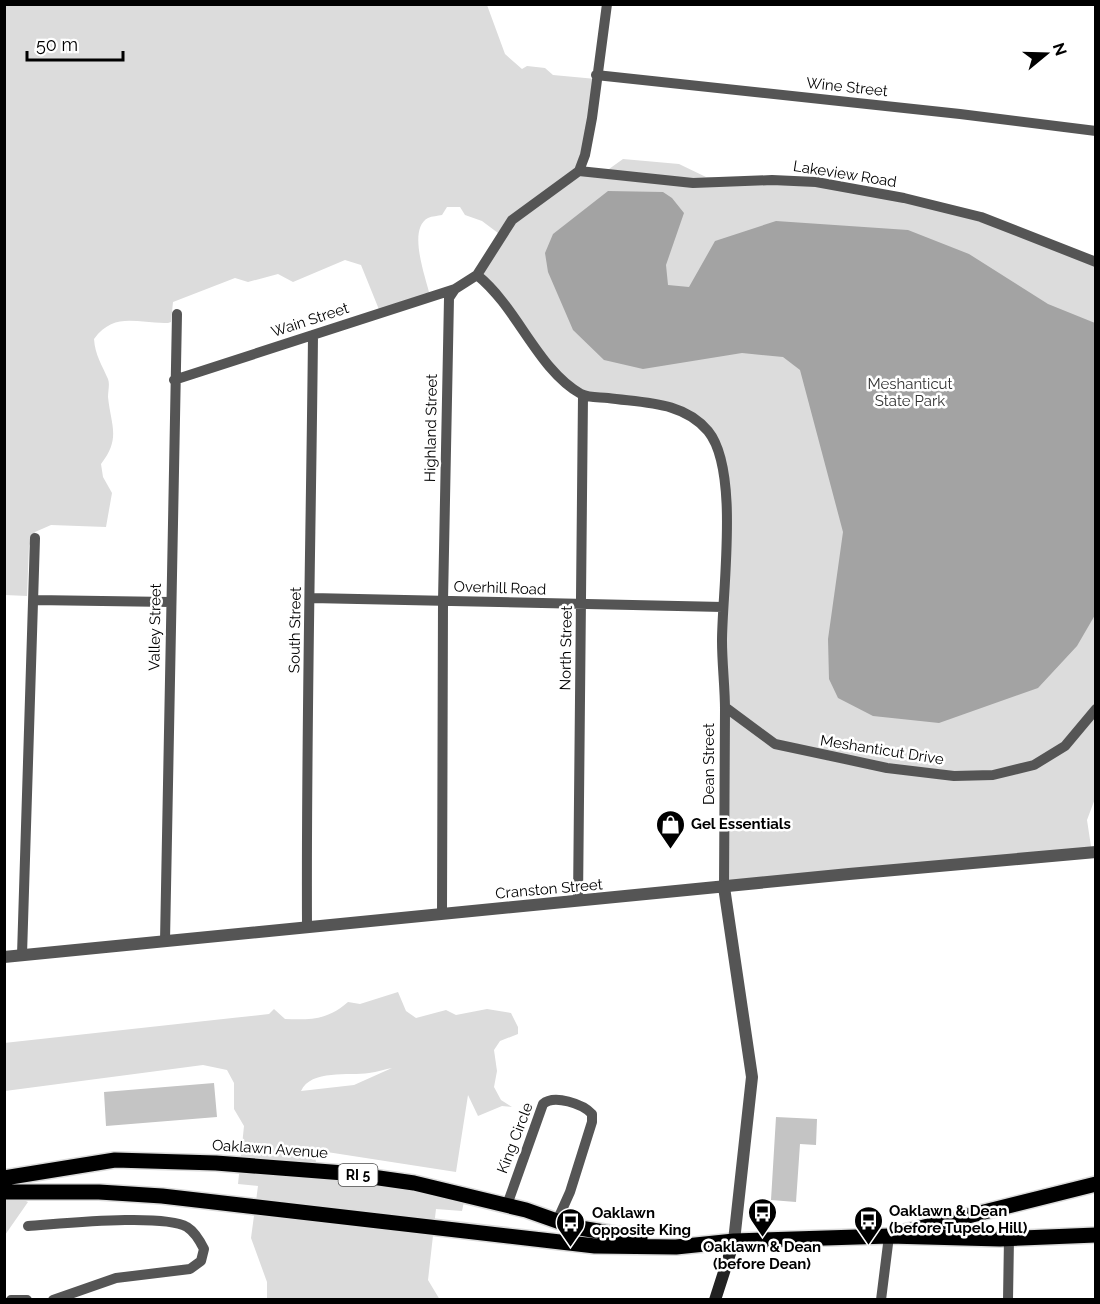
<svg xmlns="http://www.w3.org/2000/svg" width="1100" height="1304" font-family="Raleway,sans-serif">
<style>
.green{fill:#dcdcdc;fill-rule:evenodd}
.water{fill:#a3a3a3}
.building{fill:#c4c4c4}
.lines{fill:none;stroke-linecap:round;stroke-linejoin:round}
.primary-casing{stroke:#dbdbdb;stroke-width:18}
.minor{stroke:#555;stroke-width:10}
.tertiary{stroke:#555;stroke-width:12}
.secondary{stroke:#222;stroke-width:12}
.primary{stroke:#000;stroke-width:15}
.labels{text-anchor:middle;stroke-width:5;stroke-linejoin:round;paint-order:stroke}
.shield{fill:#fff;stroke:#4c4c4c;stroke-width:1.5}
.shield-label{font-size:14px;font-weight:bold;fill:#000}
.street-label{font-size:15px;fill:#000;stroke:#fff}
.park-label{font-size:15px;fill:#333;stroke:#fff}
.poi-label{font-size:15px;font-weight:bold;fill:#000;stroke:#fff;text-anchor:start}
</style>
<rect width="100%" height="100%" fill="#fff"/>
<path class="green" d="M5 5H487L505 54 522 69 527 66 545 68 553 75 596 79 582 168 602 174 623 159 679 164 706 177 803 179 991 219 1095 263 1096 796 1087 820 1092 853 726 885 722 457 690 415 591 396 569 385 480 276 498 233 482 221 465 215 460 207H447L442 215C438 216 432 216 428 218 407 229 426 278 430 296L380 312 361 265 345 260 293 282 278 274 248 282 235 278 173 302 171 322 168 323C137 324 115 311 94 339 95 355 102 365 108 379 110 384 108 391 108 397 111 426 121 438 101 464L103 477 112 493 106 527 51 525 35 532 29 546 27 596 5 595Z
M398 992 406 1011 416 1018 446 1010 456 1015 487 1009 511 1013 518 1027V1034L500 1041 494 1050 497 1071 494 1087 501 1100 512 1107 502 1106 478 1116 468 1095 456 1172 314 1150 317 1168 465 1197 462 1211 436 1209 428 1280 440 1300 267 1299V1282L251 1238 258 1186 238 1184 244 1126 234 1109V1083L227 1070 203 1065 5 1091 4 1043 269 1014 274 1009 285 1019C310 1020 328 1020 348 1002L360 1004ZM392 1068 354 1085 301 1091C311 1069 349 1076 369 1073 377 1072 386 1069 392 1068Z
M5 1191 28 1202 5 1235Z"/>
<path class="water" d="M608 191 663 192 672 198 684 213 666 265 668 285 689 287 715 241 776 221 908 230 969 254 1048 304 1095 323V615L1077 646 1038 688 939 723 873 716 838 698 829 679 828 639 843 532 800 370 783 357 742 353 643 369 604 360 573 330 548 272 545 253 553 234Z"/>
<path class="building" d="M214 1083 217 1117 106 1126 104 1092Z
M776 1117 817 1119 816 1145 800 1144 796 1202 771 1200Z"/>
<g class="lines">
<defs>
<path id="primary" d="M4 1178 115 1160 216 1163 344 1173 414 1183 526 1210 574 1227 640 1238
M4 1192H99L162 1196 595 1246 676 1247 734 1241 889 1236 1000 1239 1096 1235
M904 1232 1096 1184"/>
</defs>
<use href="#primary" class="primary-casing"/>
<path class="minor" d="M596 75 960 114 1096 131
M579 171 693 183 772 180 816 182 904 198 981 217 1096 262
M477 275C518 308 537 369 581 394 589 398 599 397 608 398 643 403 683 401 708 431 740 470 722 591 722 641 722 664 725 687 725 710 725 769 724 828 724 887
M174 380 455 289
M311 598 723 607
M34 600 170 602
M725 707 775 744 887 768 954 776 993 775 1034 765 1065 746 1096 709
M578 901 583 395
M442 914 443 601 449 298 455 289 477 275 512 220 579 171 585 155 592 118 607 4
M307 926C306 729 311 532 313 335
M165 941 177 314
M22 955 35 538
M507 1205 543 1104C554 1094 583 1104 592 1114V1122L570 1192 557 1221
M28 1226C60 1224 162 1213 187 1227 195 1232 200 1241 204 1249L201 1261 190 1269 116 1278 53 1300
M11 1300H27
M881 1300 889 1236
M1008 1300 1009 1238"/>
<path class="tertiary" d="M724 887 752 1077 734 1241
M4 957 849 874 1096 852"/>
<path class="secondary" d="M715 1300 734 1241"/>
<use href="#primary" class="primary"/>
</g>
<defs>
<symbol id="shop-pin" viewBox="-11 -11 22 30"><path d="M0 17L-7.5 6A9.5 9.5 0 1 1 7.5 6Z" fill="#000" stroke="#fff"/><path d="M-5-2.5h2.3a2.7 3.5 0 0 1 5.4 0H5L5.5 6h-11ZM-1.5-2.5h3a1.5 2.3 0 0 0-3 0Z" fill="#fff"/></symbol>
<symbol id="bus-pin" viewBox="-11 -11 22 30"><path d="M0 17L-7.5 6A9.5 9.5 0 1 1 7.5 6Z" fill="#000" stroke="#fff"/><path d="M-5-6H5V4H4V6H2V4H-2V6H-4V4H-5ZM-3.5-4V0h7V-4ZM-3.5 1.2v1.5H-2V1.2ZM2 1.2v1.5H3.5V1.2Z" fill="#fff"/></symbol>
</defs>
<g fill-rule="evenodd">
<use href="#shop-pin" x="654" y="808" width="33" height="45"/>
<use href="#bus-pin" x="746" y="1196" width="33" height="45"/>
<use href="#bus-pin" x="852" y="1204" width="33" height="45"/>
<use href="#bus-pin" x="554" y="1206" width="33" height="45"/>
</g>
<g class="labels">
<rect class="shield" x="338.5" y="1164" width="39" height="22" rx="4.5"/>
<g class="shield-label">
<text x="358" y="1180">RI 5</text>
</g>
<g class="street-label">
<text transform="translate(847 87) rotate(6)" y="5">Wine Street</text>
<text transform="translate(845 174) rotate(9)" y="5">Lakeview Road</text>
<text transform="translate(310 320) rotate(-18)" y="5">Wain Street</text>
<text transform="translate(431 428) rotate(-89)" y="5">Highland Street</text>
<text transform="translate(500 588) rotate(2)" y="5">Overhill Road</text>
<text transform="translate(155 627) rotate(-89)" y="5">Valley Street</text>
<text transform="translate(295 630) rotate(-89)" y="5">South Street</text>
<text transform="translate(566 648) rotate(-89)" y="5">North Street</text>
<text transform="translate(882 750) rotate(9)" y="5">Meshanticut Drive</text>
<text transform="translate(709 764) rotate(-90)" y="5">Dean Street</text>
<text transform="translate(549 889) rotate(-5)" y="5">Cranston Street</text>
<text transform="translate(515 1138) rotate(-69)" y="5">King Circle</text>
<text transform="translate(270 1149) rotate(4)" y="5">Oaklawn Avenue</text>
</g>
<g class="park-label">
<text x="910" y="389">Meshanticut<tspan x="910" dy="17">State Park</tspan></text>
</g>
<g class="poi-label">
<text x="691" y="829">Gel Essentials</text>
<text x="889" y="1216">Oaklawn &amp; Dean<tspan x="889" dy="17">(before Tupelo Hill)</tspan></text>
<text x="592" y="1218">Oaklawn<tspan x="592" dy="17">opposite King</tspan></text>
<text x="762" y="1252" text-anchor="middle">Oaklawn &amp; Dean<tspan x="762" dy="17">(before Dean)</tspan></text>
</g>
</g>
<rect width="1100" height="1304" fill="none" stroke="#000000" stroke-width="12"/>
<g transform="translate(1046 54) rotate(71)" stroke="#ffffff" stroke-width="4.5" paint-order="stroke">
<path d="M0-4.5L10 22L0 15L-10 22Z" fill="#000000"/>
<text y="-9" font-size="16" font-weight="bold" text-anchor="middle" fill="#000000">N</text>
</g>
<path d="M27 51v9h96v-9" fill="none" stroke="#000000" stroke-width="3"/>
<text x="36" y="51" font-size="18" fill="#000000" stroke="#ffffff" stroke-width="4.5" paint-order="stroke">50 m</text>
</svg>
